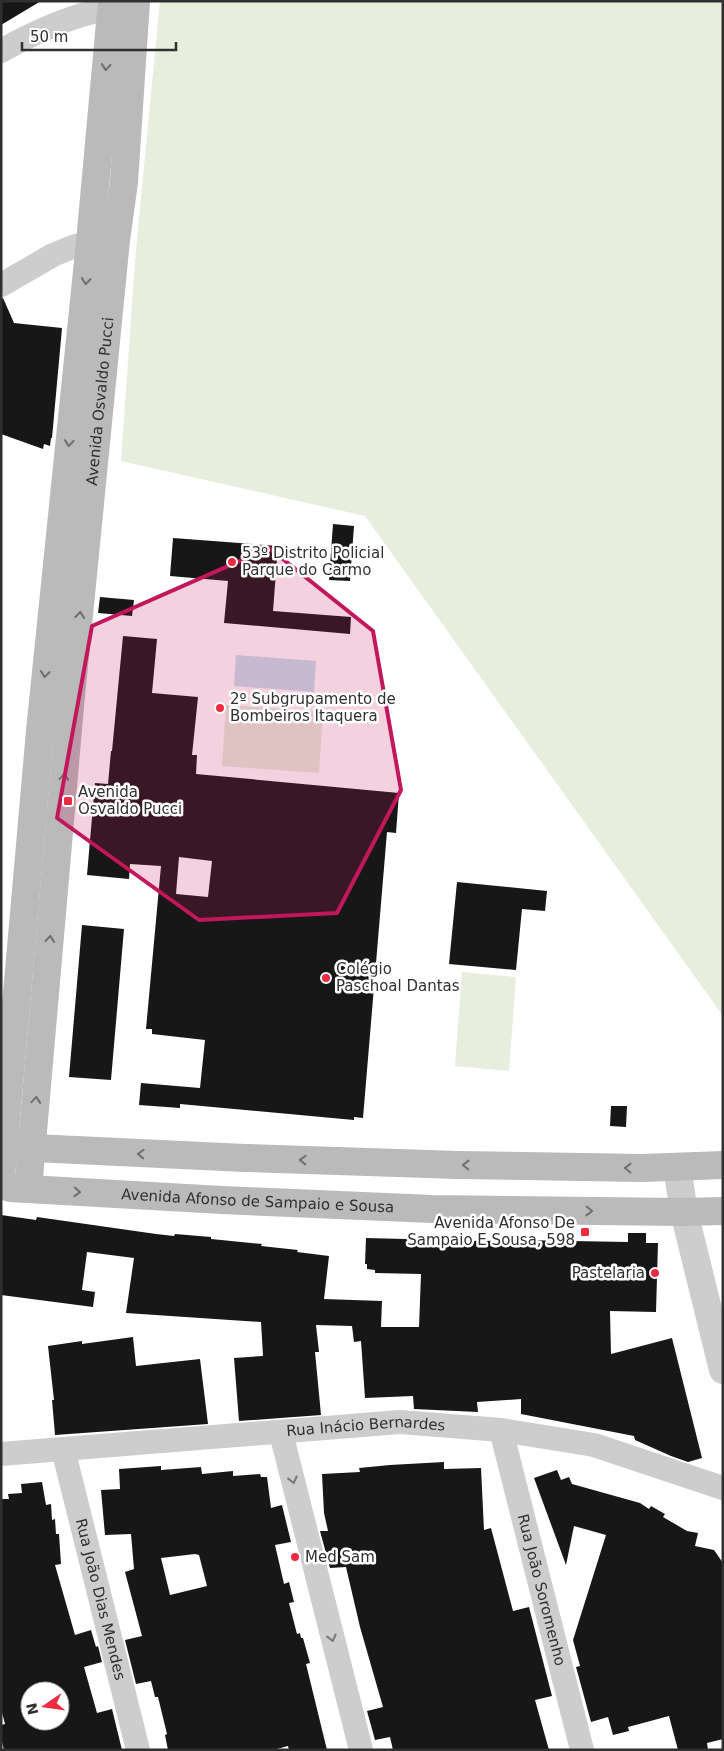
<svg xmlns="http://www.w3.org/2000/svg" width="724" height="1751" font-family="'DejaVu Sans',sans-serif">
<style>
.green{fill:#e7eede}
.water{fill:#c9e1ee}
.building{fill:#171717;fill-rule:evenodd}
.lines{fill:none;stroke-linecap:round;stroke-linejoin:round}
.minor{stroke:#cdcdcd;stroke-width:24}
.tertiary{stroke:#cdcdcd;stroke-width:28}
.secondary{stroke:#bababa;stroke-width:28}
.oneway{stroke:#6e6e6e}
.oneway2{stroke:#777}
.marked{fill:#c2185b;fill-opacity:0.2;stroke:#c2185b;stroke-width:4;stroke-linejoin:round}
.poi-dot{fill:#ef2b40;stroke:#fff;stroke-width:2}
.labels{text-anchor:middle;stroke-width:5;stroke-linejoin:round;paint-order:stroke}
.street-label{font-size:15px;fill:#303030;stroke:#fff}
.poi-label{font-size:15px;fill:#303030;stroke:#fff;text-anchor:start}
</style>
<rect width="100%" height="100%" fill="#fff"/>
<path class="green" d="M160 1H723V1016L365 516 121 461 136 249Z
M226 705 323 712 319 773 222 766Z
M462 972 516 977 509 1071 455 1066Z"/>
<path class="water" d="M236 655 316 661 314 692 234 686Z"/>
<path class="building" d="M1 1H41L1 25Z
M3 298 14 323 62 328 52 438H51L50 446 44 444 43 449 1 434V299Z
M333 524 354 526 350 581 329 580Z
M173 538 278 546 273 611 351 617 350 634 224 623 228 581 170 576Z
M100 597 134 600 132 616 98 613Z
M123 636 157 639 152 693 198 697 192 755H197L196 774 399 793 396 833 387 832 363 1118 354 1117V1120L180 1104V1108L139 1105 141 1083 200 1088 205 1040 152 1034V1029H146L161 866 130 864 129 879 87 875 95 783 108 784 111 751H112ZM179 857 212 861 208 897 176 894Z
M457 882 547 891 545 911 522 909 516 970 449 964Z
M82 925 124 929 111 1080 69 1077Z
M611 1106H627L626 1127 610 1126Z
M1 1215 36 1220 37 1217 156 1234 174 1236 175 1234 211 1237V1239L262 1244 261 1246 298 1250 297 1252 329 1256 324 1299 382 1301 381 1327H419L421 1274 375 1273V1270L367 1269V1264H365L366 1238 484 1241 517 1240 628 1242V1233H646V1243H658L656 1312 610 1311 611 1354 672 1338 702 1458 688 1462 671 1456 635 1440 634 1436 521 1414V1399L477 1402 478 1412 414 1409 413 1396 365 1398 361 1341 354 1342 352 1326 316 1325 319 1352H315L321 1415 239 1421 234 1358 263 1356 261 1322 126 1313 134 1258 87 1252 82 1290 95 1292 93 1307 1 1295Z
M133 1337 136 1366 200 1359 208 1424 55 1435 52 1400H54L48 1346 82 1341V1344Z
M444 1462V1469L481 1468 484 1530 491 1528 513 1611 529 1607 552 1696 535 1700 549 1750H393L390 1737 375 1740 367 1711 383 1707 360 1627 346 1567 330 1568 320 1531H328L324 1513 322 1474 360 1472 359 1468 390 1465Z
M161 1466V1470L201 1467 202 1474 233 1471V1476L260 1474 261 1477H267L271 1508 282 1505 291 1542 275 1545 284 1584 289 1582 294 1602 289 1603 297 1634 300 1633 301 1638H303L310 1663 306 1664 327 1750H289L288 1746 273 1750H168L165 1735 167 1734 158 1697H155L151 1681 136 1684 125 1640 142 1636 125 1572 134 1569 131 1534 105 1535 101 1490 120 1489 119 1469ZM195 1554 199 1555 207 1586 170 1595 161 1558Z
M557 1470 561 1480 569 1477 572 1484 640 1503 649 1509 651 1506 665 1514 663 1517 687 1531 698 1533 695 1546 714 1550 723 1563V1739L707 1743 708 1750H678L669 1716 628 1727 629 1731 613 1735 608 1717 591 1722 576 1667 580 1666 573 1640 606 1535 574 1526 566 1565 534 1478Z
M42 1482 46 1505 51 1504 52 1520 55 1519 56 1534H59L61 1564 55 1565 75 1635 91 1630 96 1647 98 1646 102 1662 84 1667 97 1713 112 1709 122 1750H4L1 1738V1725L5 1724 1 1709V1499H9L8 1494 22 1493 21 1484ZM30 1691H60V1721H30Z"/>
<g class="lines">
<g class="minor">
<path d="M1 51C40 29 84 9 128 6"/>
<path d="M1 285 53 255 75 246 106 241"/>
<path id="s1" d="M501 1430 582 1750"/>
<path d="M281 1433 361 1750"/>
<path id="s2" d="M63 1449 138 1750"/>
<path id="s3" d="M1 1454 400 1422 501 1430 594 1445 723 1488"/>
</g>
<path class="tertiary" d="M677 1167 684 1212 723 1370"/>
<g class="secondary">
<path d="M13 1147 245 1158 458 1165 642 1168 723 1165"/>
<path d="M1 1176 40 731 90 242 112 1"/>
<path id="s4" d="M10 1188 222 1200 432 1209 684 1212 723 1211"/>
<path id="s5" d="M28 1189 70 706 116 240 124 182 136 1"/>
</g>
</g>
<defs><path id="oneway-chevron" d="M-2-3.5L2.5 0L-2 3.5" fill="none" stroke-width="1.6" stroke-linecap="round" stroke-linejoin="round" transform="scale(1.25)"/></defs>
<g class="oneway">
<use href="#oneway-chevron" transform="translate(106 67) rotate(95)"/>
<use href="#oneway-chevron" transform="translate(86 281) rotate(96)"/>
<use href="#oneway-chevron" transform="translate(69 443) rotate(96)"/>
<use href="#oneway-chevron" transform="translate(80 615) rotate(-84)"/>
<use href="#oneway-chevron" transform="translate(45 674) rotate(96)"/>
<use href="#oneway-chevron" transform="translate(64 777) rotate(-85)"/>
<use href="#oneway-chevron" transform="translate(50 939) rotate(-85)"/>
<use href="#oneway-chevron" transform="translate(36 1100) rotate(-85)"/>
<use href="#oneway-chevron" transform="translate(141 1154) rotate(-178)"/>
<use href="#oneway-chevron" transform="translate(303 1160) rotate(-178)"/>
<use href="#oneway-chevron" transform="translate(466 1165) rotate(-179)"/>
<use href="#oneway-chevron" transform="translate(628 1168) rotate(-179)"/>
<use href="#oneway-chevron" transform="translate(77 1192) rotate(3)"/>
<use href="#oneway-chevron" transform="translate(589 1211) rotate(1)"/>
</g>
<g class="oneway2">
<use href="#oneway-chevron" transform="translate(293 1480) rotate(76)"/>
<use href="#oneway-chevron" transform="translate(332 1638) rotate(76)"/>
</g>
<path class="marked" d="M269 548 373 631 401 790 337 913 199 920 57 818 92 626Z"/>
<g class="poi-dot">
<circle cx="232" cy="562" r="5"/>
<circle cx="220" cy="708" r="5"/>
<rect x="63" y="796" width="10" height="10" rx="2.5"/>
<circle cx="326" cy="978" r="5"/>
<rect x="580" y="1227" width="10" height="10" rx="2.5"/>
<circle cx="655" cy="1273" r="5"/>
<circle cx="295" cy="1557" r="5"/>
</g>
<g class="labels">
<g class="street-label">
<text dy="5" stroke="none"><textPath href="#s5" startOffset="791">Avenida Osvaldo Pucci</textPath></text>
<text dy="5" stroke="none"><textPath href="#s4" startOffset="248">Avenida Afonso de Sampaio e Sousa</textPath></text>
<text dy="5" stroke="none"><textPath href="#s3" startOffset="366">Rua Inácio Bernardes</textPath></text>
<text dy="5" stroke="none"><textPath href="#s1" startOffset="165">Rua João Soromenho</textPath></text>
<text dy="5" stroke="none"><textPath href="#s2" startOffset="155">Rua João Dias Mendes</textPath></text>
</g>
<g class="poi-label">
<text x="242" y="558">53º Distrito Policial<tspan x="242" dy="17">Parque do Carmo</tspan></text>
<text x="230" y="704">2º Subgrupamento de<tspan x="230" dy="17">Bombeiros Itaquera</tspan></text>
<text x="78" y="797">Avenida<tspan x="78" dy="17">Osvaldo Pucci</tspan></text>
<text x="336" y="974">Colégio<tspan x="336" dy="17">Paschoal Dantas</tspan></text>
<text x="575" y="1228" text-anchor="end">Avenida Afonso De<tspan x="575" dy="17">Sampaio E Sousa, 598</tspan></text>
<text x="645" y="1278" text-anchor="end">Pastelaria</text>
<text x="305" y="1562">Med Sam</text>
</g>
</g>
<rect width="724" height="1751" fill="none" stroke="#303030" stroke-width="5"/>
<g transform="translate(45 1706) rotate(257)"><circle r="24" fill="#ffffff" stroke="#acacac"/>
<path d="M0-4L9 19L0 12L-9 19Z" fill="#ef2b40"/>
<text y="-8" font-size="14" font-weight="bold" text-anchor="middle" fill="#303030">N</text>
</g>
<path d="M22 42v8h154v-8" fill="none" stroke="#303030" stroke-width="2.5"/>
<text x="30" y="42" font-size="15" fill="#303030" stroke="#ffffff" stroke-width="4" paint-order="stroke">50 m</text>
</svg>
